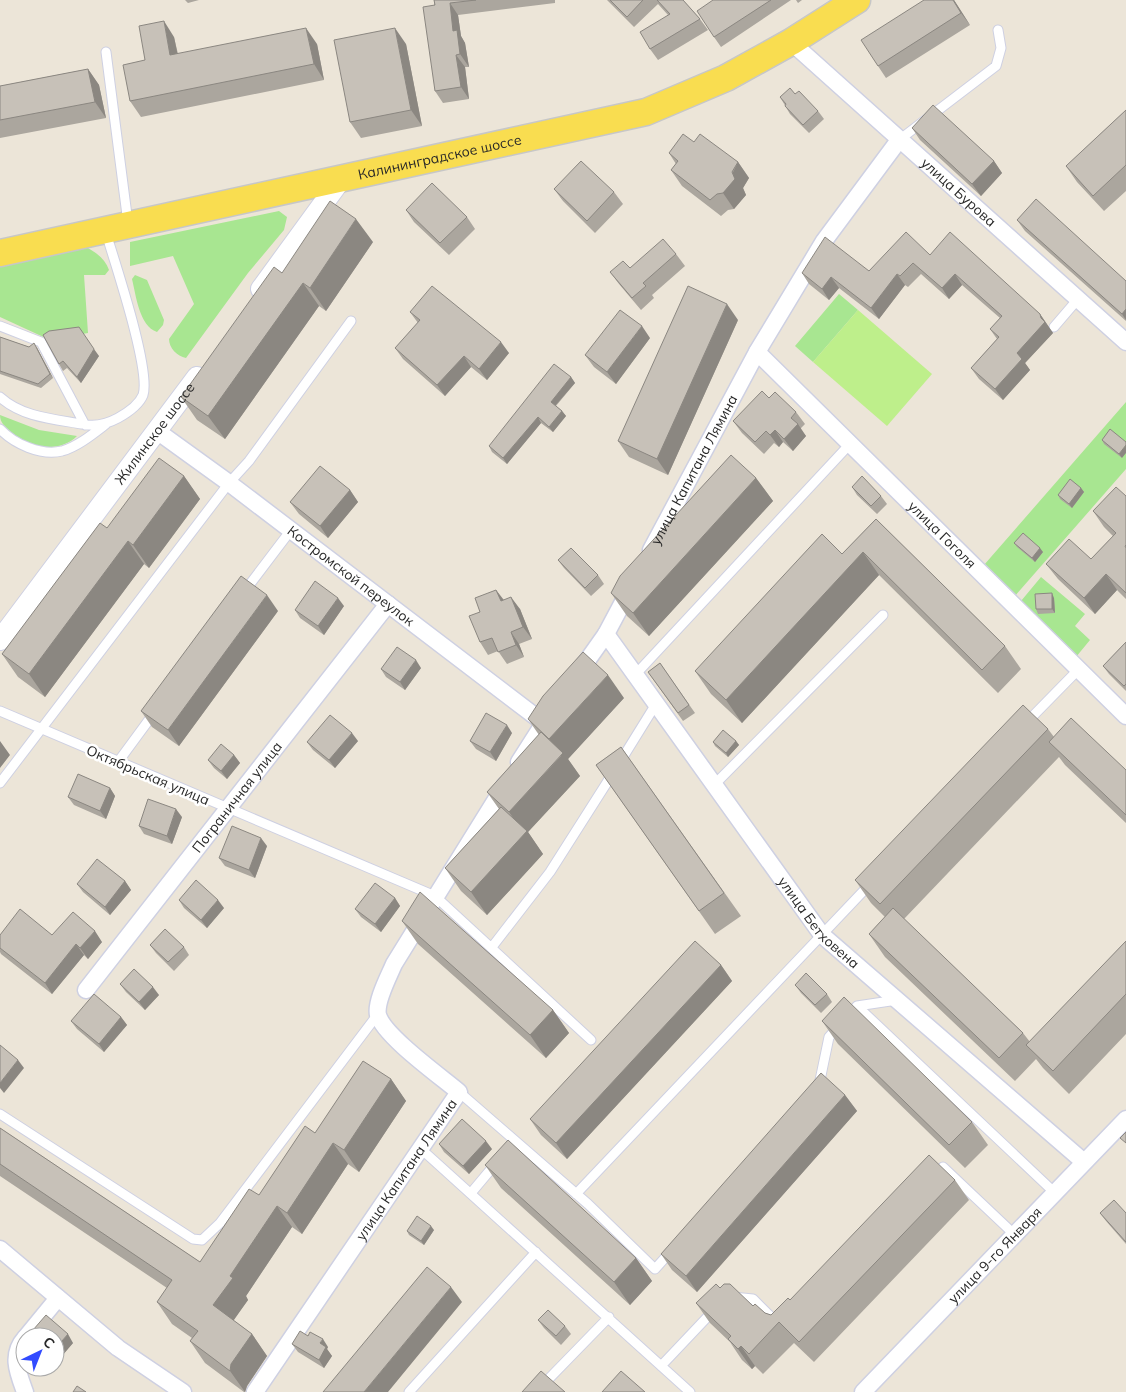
<svg xmlns="http://www.w3.org/2000/svg" width="1126" height="1392" font-family="Mulish,sans-serif">
<style>
.green{fill:#a8e691}
.pitch{fill:#beef8b}
.lines{fill:none;stroke-linecap:round;stroke-linejoin:round}
.service-casing{stroke:#ced0e2;stroke-width:11}
.minor-casing{stroke:#ced0e2;stroke-width:19}
.tertiary-casing{stroke:#ced0e2;stroke-width:22}
.primary-casing{stroke:#c7c7c7;stroke-width:29}
.service{stroke:#fff;stroke-width:9}
.minor{stroke:#fff;stroke-width:16}
.tertiary{stroke:#fff;stroke-width:20}
.primary{stroke:#f9dd50;stroke-width:26}
.wall{fill:#aba69e}
.shaded-wall{fill:#8b8781}
.building{fill:#c7c1b8;stroke:#8b8781}
.labels{text-anchor:middle;stroke-width:5;stroke-linejoin:round;paint-order:stroke}
.street-label{font-size:14px;fill:#282828;stroke:#fff}
</style>
<rect width="100%" height="100%" fill="#ece5d8"/>
<path class="green" d="M279 211 287 217 284 230 248 273 186 358C177 356 169 348 169 339L194 304 173 256 130 266V242Z
M84 246C94 251 105 258 109 270L105 275H84L88 333 50 340 0 317V261Z
M135 275 147 280 164 320 163 325 157 332C139 326 136 295 132 279Z
M839 294 858 310 813 362 795 346Z
M1126 402V469L1015 596 984 565Z
M0 415 39 430 77 436C59 454 28 448 10 431 5 426 0 423 0 415Z
M1041 577 1085 614 1075 626 1090 640 1076 657 1021 601Z"/>
<path class="pitch" d="M858 310 932 374 887 426 813 362Z"/>
<g class="lines">
<defs>
<path id="service" d="M106 52 128 223
M899 140 996 66 1001 48 998 30
M0 326 41 342 85 425
M1054 327 1078 299
M0 397C22 417 53 419 82 424 94 427 107 424 118 418 127 413 139 405 143 395 151 370 115 263 106 233
M0 429C14 444 41 456 62 451 77 447 93 434 106 424
M244 592 291 530
M635 675 849 445
M0 711 435 896 591 1040
M1026 723 1078 670
M118 762 154 713
M620 762 656 704
M0 783 229 483 249 461 351 321
M714 785 883 615
M492 947 550 872 613 773
M857 1006 1055 1193
M848 1016 857 1006 897 1000
M819 1085 829 1037 839 1026
M459 1092 588 1204 655 1269 672 1250
M0 1114 193 1239 202 1240 220 1223 378 1014
M420 1148 690 1392
M934 1176 943 1167 1015 1235
M471 1193 497 1162
M576 1194 871 883
M733 1297 753 1299 775 1321
M661 1366 714 1310
M409 1392 536 1252
M536 1392 609 1317"/>
<g id="minor">
<path id="s1" d="M791 42 1126 342"/>
<path id="s2" d="M757 352 1126 716"/>
<path id="s3" d="M157 431 229 483 544 723"/>
<path id="s4" d="M651 550 757 352 824 241 899 140"/>
<path id="s5" d="M606 634 822 935 1084 1162"/>
<path d="M577 675 606 634 631 587"/>
<path d="M519 762 549 715"/>
<path id="s6" d="M86 990 388 604"/>
<path d="M0 1249 118 1348 183 1392"/>
<path d="M26 1337 58 1298"/>
<path d="M25 1338C10 1355 18 1373 25 1392"/>
<path id="s7" d="M255 1392 459 1092C440 1076 384 1036 378 1015 375 1002 389 976 394 964L505 785"/>
<path id="s8" d="M863 1392 1126 1119"/>
</g>
<g id="tertiary">
<path d="M261 289 342 178"/>
<path id="s9" d="M0 640 197 377"/>
</g>
<g id="primary">
<path id="s10" d="M0 253 646 112 726 78 791 42 857 0"/>
</g>
</defs>
<use href="#service" class="service-casing"/>
<use href="#minor" class="minor-casing"/>
<use href="#tertiary" class="tertiary-casing"/>
<use href="#primary" class="primary-casing"/>
<use href="#service" class="service"/>
<use href="#minor" class="minor"/>
<use href="#tertiary" class="tertiary"/>
<use href="#primary" class="primary"/>
</g>
<path class="wall" d="M185 0H199L188 3Z
M434 0H555V3L458 15 461 36 465 43 469 67H465L469 99 443 103 435 91Z
M607 0H683L700 19 708 30 658 60 650 49 668 15 658 4 634 27Z
M713 0H791L721 47 714 37Z
M796 0H802L798 3Z
M954 0 970 25 886 78 878 66Z
M174 37 178 54 317 44 324 80 141 117 130 101 145 60Z
M406 44 422 126 361 138 350 122Z
M88 69 99 85 106 118 0 138V86Z
M780 97 818 111 824 119 809 133 790 114Z
M1126 110V191L1104 211 1077 182 1066 166Z
M912 128 994 161 1002 173 981 196 920 140Z
M694 142 738 162 749 178 743 188 746 195 734 209 728 210 721 216 682 186 671 170 676 164 669 153Z
M554 189 614 192 623 204 595 233 563 201Z
M406 210 467 217 475 229 449 255 414 222Z
M1017 220 1126 281V321L1025 231Z
M373 242 326 311 319 306 225 439 197 420 181 397 282 273Z
M676 254 685 266 652 295 654 298 641 310 619 284 610 272 630 268Z
M930 255 1040 314 1053 333 1025 363 1030 370 1003 400 979 379 971 368 997 339 990 329 1000 318 962 285 949 299 921 274 908 287 905 285 879 319 839 288 829 300 809 284 802 273 869 271Z
M410 312 509 353 487 380 471 367 445 396 403 359 395 348 418 323Z
M738 320 668 475 629 457 618 441Z
M43 335 99 356 81 383 67 368 63 371 59 364Z
M0 337 29 347 37 348 53 378 41 388 0 374Z
M650 338 616 384 594 367 585 355Z
M571 377 575 383 556 406 562 411 566 416 553 432 541 423 507 464 492 452 489 446Z
M769 398 796 412 805 424 800 429 806 436 793 451 783 442 779 447 774 443 764 454 742 433 733 421Z
M1110 429 1122 458 1104 444 1102 440Z
M184 476 200 499 149 568 144 564 45 697 18 677 2 654 107 528Z
M756 478 773 501 649 636 627 616 611 593Z
M852 487 881 496 887 504 877 514 857 495Z
M1081 488 1084 492 1072 508 1060 499 1058 495Z
M350 490 358 502 328 538 299 514 290 502Z
M1126 496V599L1117 590 1095 614 1058 579 1046 564 1091 559 1113 536 1104 527 1093 511Z
M876 519 1005 646 1021 669 998 693 879 575 742 723 711 694 695 671 842 554Z
M1014 543 1043 552 1035 562 1017 547Z
M558 560 598 575 604 584 591 596 564 568Z
M496 590 504 600 520 609 532 639 519 644 524 657 507 664 498 651 488 655 480 642V612Z
M1054 598 1055 613 1038 614 1036 609Z
M344 606 324 635 300 618 295 610Z
M278 611 179 746 152 727 141 711Z
M1126 642V691L1109 674 1103 666Z
M660 663 695 713 683 721 648 672Z
M421 668 405 690 386 677 381 669Z
M624 698 568 759 580 776 528 832 543 854 487 915 461 891 445 868 499 809 487 792 539 735 528 719Z
M1048 729 1054 737 1126 770V823L1065 765 1059 757 904 919 1023 1033 1030 1042 1126 941V1034L1069 1094 1043 1068 1036 1059 1015 1081 885 957 869 934 885 917 871 903 855 880Z
M512 733 496 761 476 749 470 741Z
M358 741 335 768 313 750 307 742Z
M736 741 739 745 728 757 715 746 713 742Z
M621 747 741 916 715 934 596 765Z
M234 755 240 763 227 779 214 768 208 760Z
M110 788 115 796 106 819 74 805 68 797Z
M182 817 172 844 144 834 139 826Z
M267 846 255 878 225 866 219 858Z
M125 881 131 890 110 915 83 892 77 884Z
M395 898 400 906 381 932 361 917 355 909Z
M179 900 224 908 207 928 184 908Z
M402 921 553 1010 569 1033 546 1058 418 944Z
M0 935H52L102 942 88 959 84 955 52 994 1 954 0 952Z
M150 945 184 947 189 955 174 971 156 953Z
M721 965 732 981 567 1159 541 1135 530 1119Z
M120 984 159 995 145 1010 126 992Z
M795 985 827 994 832 1002 821 1013 801 993Z
M121 1017 127 1025 104 1052 77 1029 71 1021Z
M822 1021 972 1122 988 1145 965 1168 838 1044Z
M391 1079 406 1101 359 1172 348 1164 302 1234 292 1227 246 1296 248 1300 233 1320 252 1334 267 1356 247 1386 245 1392H244L205 1363 190 1341 192 1338 172 1324 157 1302 167 1288 0 1176V1128L200 1262 315 1133Z
M845 1095 857 1111 697 1292 672 1270 661 1254Z
M439 1144 492 1149 469 1174 444 1152Z
M485 1165 636 1258 652 1281 630 1305 501 1188Z
M955 1180 969 1200 814 1362 794 1343 763 1374 755 1366 752 1369 742 1360 730 1342 710 1323 696 1303 720 1288 765 1313 771 1315 790 1300Z
M1100 1213H1126V1244L1106 1221Z
M434 1230 424 1245 409 1235 407 1231Z
M538 1320 565 1326 571 1334 561 1345 544 1328Z
M33 1330 73 1343 61 1357 55 1352V1337H38Z
M292 1344 328 1347 327 1349 332 1356 324 1368 298 1352Z"/>
<path class="shaded-wall" d="M953 0H954L970 25 961 13Z
M450 3 458 15 461 36 465 43 469 67 460 54 453 31Z
M164 21 174 37 181 71 170 55Z
M306 28 317 44 324 80 314 64Z
M395 28 406 44 422 126 411 110Z
M456 55 465 67 469 99 461 87Z
M88 69 99 85 106 118 95 102Z
M994 161 1002 173 981 196 972 184Z
M738 162 749 178 743 188 746 195 734 209 723 193Z
M356 219 373 242 326 311 310 288Z
M897 274 905 285 879 319 871 308Z
M955 274 962 285 949 299 942 288Z
M831 277 839 288 829 300 822 289Z
M303 283 319 306 225 439 208 416Z
M727 304 738 320 668 475 657 459Z
M1126 309V320L1122 314Z
M1040 314 1053 333 1025 363 1030 370 1003 400 995 389 1017 353 1041 318Z
M642 326 650 338 616 384 607 372Z
M501 342 509 353 487 380 479 369Z
M34 343 37 348 53 378 50 374Z
M94 349 99 356 81 383 77 377Z
M464 356 471 367 445 396 437 385Z
M571 377 575 383 554 407 551 402Z
M562 411 566 416 553 432 549 427Z
M538 417 541 423 507 464 503 458Z
M798 424 806 436 793 451 784 439Z
M775 430 783 442 779 447 770 435Z
M1126 445V453L1122 458 1119 454Z
M184 476 200 499 149 568 133 545Z
M756 478 773 501 649 636 633 613Z
M1081 488 1084 492 1072 508 1069 504Z
M350 490 358 502 328 538 320 526Z
M128 541 144 564 45 697 29 674Z
M1040 548 1043 552 1035 562 1032 558Z
M863 552 879 575 742 723 726 700Z
M1106 574 1117 590 1095 614 1084 598Z
M496 590 505 602 501 601Z
M1052 593 1054 598 1055 613 1052 609Z
M267 595 278 611 179 746 168 730Z
M511 597 520 609 532 639 523 627Z
M338 598 344 606 324 635 318 626Z
M511 632 519 644 524 657 516 645Z
M416 660 421 668 405 690 400 682Z
M608 675 624 698 568 759 580 776 528 832 543 854 487 915 471 892 524 834 509 812 561 756 549 739Z
M507 725 512 733 496 761 490 752Z
M352 733 358 741 335 768 329 760Z
M0 741 10 755 0 768Z
M736 741 739 745 728 757 726 753Z
M234 755 240 763 227 779 221 771Z
M110 788 115 796 106 819 100 811Z
M176 809 182 817 172 844 167 836Z
M261 838 267 846 255 878 249 870Z
M125 881 131 890 110 915 105 907Z
M395 898 400 906 381 932 375 924Z
M218 900 224 908 207 928 201 920Z
M95 931 102 942 88 959 80 948Z
M76 944 84 955 52 994 45 983Z
M721 965 732 981 567 1159 556 1143Z
M153 987 159 995 145 1010 139 1002Z
M553 1010 569 1033 546 1058 530 1035Z
M121 1017 127 1025 104 1052 99 1044Z
M18 1060 24 1068 4 1093 0 1088V1083Z
M391 1079 406 1101 359 1172 344 1150Z
M845 1095 857 1111 697 1292 686 1276Z
M486 1141 492 1149 469 1174 463 1166Z
M333 1143 348 1164 302 1234 287 1213Z
M277 1206 292 1227 246 1296 248 1300 229 1327 213 1305 230 1276Z
M431 1226 434 1230 424 1245 421 1241Z
M636 1258 652 1281 630 1305 614 1282Z
M451 1287 462 1302 388 1392H364Z
M68 1334 73 1343 61 1357 55 1349Z
M252 1334 267 1356 247 1386 245 1392 230 1371 231 1364Z
M323 1339 328 1347 327 1349 332 1356 324 1368 319 1360 320 1343Z
M741 1346 755 1366 752 1369 738 1349Z"/>
<path class="building" d="M434 0H476L450 3 453 31 457 30 460 54 456 55 461 87 435 91 423 7 435 5Z
M610 0H643L627 17Z
M657 0H683L700 19 650 49 640 32 670 14Z
M713 0H771L714 37 697 11Z
M924 0H953L961 13 878 66 861 40Z
M164 21 170 55 306 28 314 64 130 101 123 65 145 60 139 26Z
M395 28 411 110 350 122 334 40Z
M88 69 95 102 0 120V86Z
M790 88 795 94 799 91 818 111 803 125 785 106 786 104 780 97Z
M933 105 994 161 972 184 912 128Z
M1126 110V165L1093 196 1066 166Z
M683 134 694 142 700 134 738 162 732 172 735 179 723 193 717 194 710 200 671 170 678 161 669 153Z
M581 161 614 192 587 221 554 189Z
M432 183 467 217 440 243 406 210Z
M1036 199 1126 281V309L1122 314 1017 220Z
M330 201 356 219 310 288 303 283 208 416 181 397 274 267 282 273Z
M906 232 930 255 950 232 1040 314 1041 318 1045 322 1017 353 1022 359 995 389 971 368 999 337 990 329 1002 316 955 274 942 288 913 263 900 276 897 274 871 308 831 277 822 289 802 273 825 237 869 271Z
M663 239 676 254 643 283 646 286 632 298 610 272 623 261 630 268Z
M432 286 501 342 479 369 464 356 437 385 395 348 420 320 410 312Z
M688 286 727 304 657 459 618 441Z
M620 310 642 326 607 372 585 355Z
M79 327 94 349 77 377 63 361 59 364 43 335 49 331Z
M0 337 29 347 34 343 50 374 38 384 0 371Z
M554 364 571 377 551 402 562 411 549 427 538 417 503 458 489 446Z
M762 391 769 398 775 392 796 412 791 418 798 424 784 439 775 430 770 435 766 431 755 442 733 421Z
M1110 429 1126 442V445L1119 454 1102 440Z
M731 455 756 478 633 613 611 593 620 576Z
M159 458 184 476 133 545 128 541 29 674 2 654 100 523 107 528Z
M320 466 350 490 320 526 290 502Z
M862 476 881 496 871 506 852 487Z
M1070 479 1081 488 1069 504 1058 495Z
M1116 487 1126 496V545L1125 546 1126 548V593L1106 574 1084 598 1046 564 1069 539 1091 559 1116 533 1093 511Z
M876 519 1005 646 982 670 863 552 726 700 695 671 822 534 842 554Z
M1023 533 1040 548 1032 558 1014 543Z
M571 548 598 575 585 588 558 560Z
M241 576 267 595 168 730 141 711Z
M315 581 338 598 318 626 295 610Z
M496 590 501 601 511 597 523 627 511 632 516 645 498 652 492 638 480 642 469 616 480 612 475 598Z
M1052 593V609H1036L1035 594Z
M1126 642V684L1124 686 1103 666Z
M397 647 416 660 400 682 381 669Z
M583 652 608 675 549 739 528 719 543 696Z
M660 663 689 705 678 713 648 672Z
M1023 705 1048 729 880 904 855 880Z
M486 713 507 725 490 752 470 741Z
M330 715 352 733 329 760 307 742Z
M1071 718 1126 770V815L1049 742Z
M723 730 736 741 726 753 713 742Z
M541 732 563 753 509 812 487 792Z
M221 744 234 755 221 771 208 760Z
M621 747 724 893 699 911 596 765Z
M78 774 110 788 100 811 68 797Z
M148 799 176 809 167 836 139 826Z
M501 807 527 831 471 892 445 868Z
M232 826 261 838 249 870 219 858Z
M97 859 125 881 105 907 77 884Z
M196 880 218 900 201 920 179 900Z
M375 883 395 898 375 924 355 909Z
M420 892 553 1010 530 1035 402 921Z
M893 908 1023 1033 999 1058 869 934Z
M20 909 52 935 73 912 95 931 80 948 76 944 45 983 0 948V935Z
M165 929 184 947 168 962 150 945Z
M695 941 721 965 556 1143 530 1119Z
M1126 941V994L1053 1071 1026 1045Z
M134 969 153 987 139 1002 120 984Z
M806 973 827 994 815 1005 795 985Z
M94 994 121 1017 99 1044 71 1021Z
M844 997 972 1122 949 1145 822 1021Z
M0 1045 18 1060 0 1083Z
M363 1061 391 1079 344 1150 333 1143 287 1213 277 1206 230 1276 233 1278 213 1305 252 1334 231 1364 230 1371 190 1341 198 1331 157 1302 172 1280 0 1164V1128L200 1262 249 1189 259 1195 305 1126 315 1133Z
M821 1073 845 1095 686 1276 661 1254Z
M462 1119 486 1141 463 1166 439 1144Z
M1126 1132V1143L1120 1138Z
M508 1140 636 1258 614 1282 485 1165Z
M929 1155 955 1180 799 1342 779 1322 749 1354 741 1346 738 1349 728 1339 731 1336 696 1303 716 1284 720 1288 724 1284H730L753 1306 755 1304 765 1313 771 1315 788 1298 790 1300Z
M1114 1200 1126 1213V1242L1100 1213Z
M417 1216 431 1226 421 1241 407 1231Z
M427 1267 451 1287 364 1392H323Z
M548 1310 565 1326 556 1336 538 1320Z
M46 1315 68 1334 55 1349V1337H41L33 1330Z
M300 1331 308 1336 310 1332 323 1339 320 1343 326 1347 319 1360 292 1344Z
M541 1371 565 1392H522Z
M621 1371 645 1392H602Z
M77 1386 86 1392H73Z"/>
<g class="labels">
<g class="street-label">
<text dy="5" stroke="none"><textPath href="#s10" startOffset="450">Калининградское шоссе</textPath></text>
<text dy="5" stroke="none"><textPath href="#s1" startOffset="225">улица Бурова</textPath></text>
<text dy="5" stroke="none"><textPath href="#s9" startOffset="258">Жилинское шоссе</textPath></text>
<text dy="5" stroke="none"><textPath href="#s4" startOffset="91">улица Капитана Лямина</textPath></text>
<text dy="5" stroke="none"><textPath href="#s2" startOffset="260">улица Гоголя</textPath></text>
<text dy="5" stroke="none"><textPath href="#s3" startOffset="242">Костромской переулок</textPath></text>
<text transform="translate(148 775) rotate(23)" y="5">Октябрьская улица</text>
<text dy="5" stroke="none"><textPath href="#s6" startOffset="245">Пограничная улица</textPath></text>
<text dy="5" stroke="none"><textPath href="#s5" startOffset="359">улица Бетховена</textPath></text>
<text dy="5" stroke="none"><textPath href="#s7" startOffset="269">улица Капитана Лямина</textPath></text>
<text dy="5" stroke="none"><textPath href="#s8" startOffset="190">улица 9-го Января</textPath></text>
</g>
</g>
<g transform="translate(40 1352) rotate(43)"><circle r="24" fill="#ffffff" stroke="#a9a9a9"/>
<path d="M0-4L9 19L0 12L-9 19Z" fill="#324bff"/>
<text y="-8" font-size="14" font-weight="bold" text-anchor="middle" fill="#282828">С</text>
</g>
</svg>
